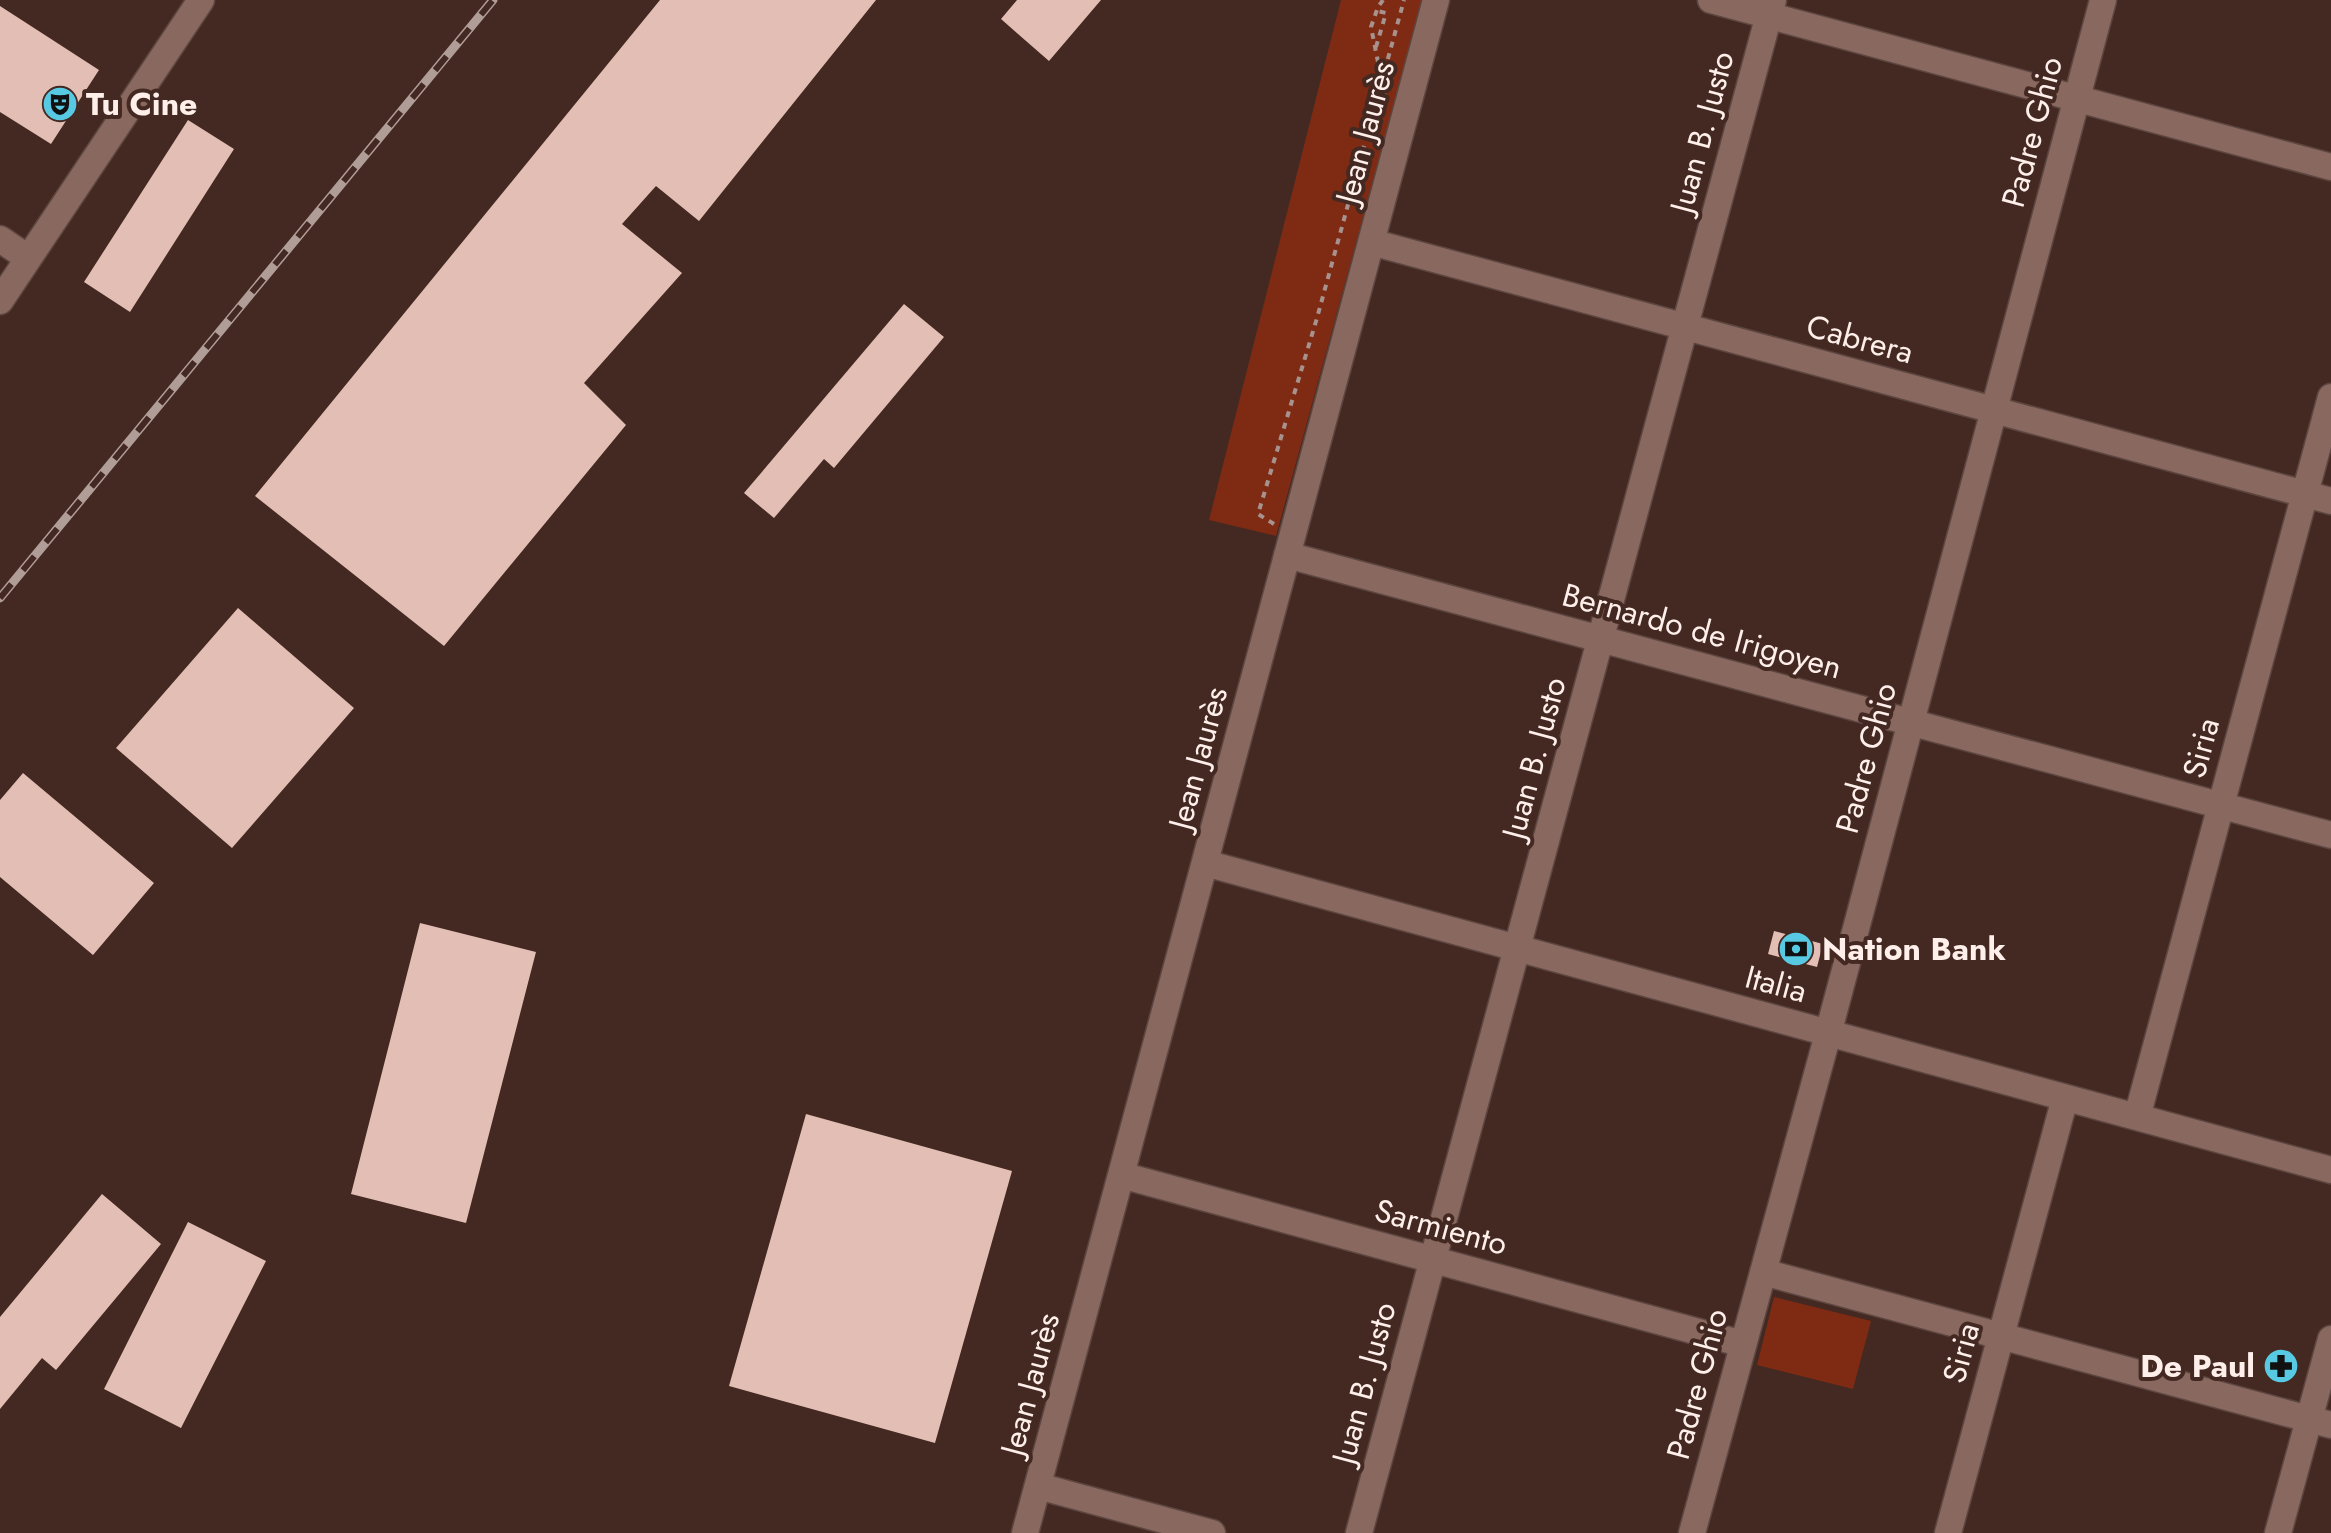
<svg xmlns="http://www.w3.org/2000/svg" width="2331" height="1533" font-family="Jost,sans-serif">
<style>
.green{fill:#7f2b14}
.building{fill:#e2beb4}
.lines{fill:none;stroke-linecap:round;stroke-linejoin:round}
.minor-casing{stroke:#5d4640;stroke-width:29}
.path{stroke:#a7928d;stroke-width:4;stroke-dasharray:6 6;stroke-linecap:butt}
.minor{stroke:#88685f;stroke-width:26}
.rail-casing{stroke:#b19d98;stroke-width:9}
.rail{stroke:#442922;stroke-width:6;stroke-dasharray:18;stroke-linecap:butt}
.labels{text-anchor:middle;stroke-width:8;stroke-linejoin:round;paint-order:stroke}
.poi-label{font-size:32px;font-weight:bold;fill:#feefeb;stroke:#442922;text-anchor:start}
.street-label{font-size:32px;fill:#feefeb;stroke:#442922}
</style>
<rect width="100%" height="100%" fill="#442922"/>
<path class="green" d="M1341 0H1422L1276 536 1209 520Z
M1774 1297 1871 1321 1853 1389 1757 1365Z"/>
<path class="building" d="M660 0H876L699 221 656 186 622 224 682 273 584 383 626 425 444 646 255 496Z
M1017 0H1101L1049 61 1001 19Z
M0 6 99 70 51 144 0 112Z
M188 120 234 149 130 312 84 282Z
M904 304 944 337 834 468 824 459 774 518 744 493Z
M238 608 354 708 232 848 116 748Z
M23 773 154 883 93 955 0 877V800Z
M420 923 536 952 466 1223 351 1194Z
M1774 931 1823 944 1817 967 1768 954Z
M806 1114 1012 1171 935 1443 729 1386Z
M102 1194 161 1244 56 1370 42 1358 0 1409V1317Z
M188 1222 266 1261 181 1428 104 1389Z"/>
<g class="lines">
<defs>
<path id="minor" d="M1711 0 2331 167
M0 239 28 258
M1371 242 2331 501
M0 301 201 0
M1287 555 2331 835
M1205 863 2331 1170
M2137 1117 2331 397
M1121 1175 1743 1344
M1763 1272 2331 1425
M1038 1486 1212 1533
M1025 1533 1436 0
M1359 1533 1773 0
M1692 1533 1828 1034 2103 0
M1948 1533 2065 1098
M2278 1533 2331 1339"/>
</defs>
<use href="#minor" class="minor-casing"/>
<path class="path" d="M1383 0 1378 7 1371 27 1385 97
M1376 47 1386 13 1377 11
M1274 524 1258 514 1317 318 1404 0"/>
<use href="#minor" class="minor"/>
<defs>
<path id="rail" d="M0 598 493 0"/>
</defs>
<use href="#rail" class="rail-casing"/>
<use href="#rail" class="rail"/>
</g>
<defs>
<symbol id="theatre-disc" viewBox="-11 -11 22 22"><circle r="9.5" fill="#58c9e3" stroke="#442922"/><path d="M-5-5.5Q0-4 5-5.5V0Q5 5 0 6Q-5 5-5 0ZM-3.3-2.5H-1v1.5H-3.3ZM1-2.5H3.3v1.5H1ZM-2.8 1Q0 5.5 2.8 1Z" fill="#111"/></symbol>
<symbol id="bank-disc" viewBox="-11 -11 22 22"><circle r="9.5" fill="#58c9e3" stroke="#442922"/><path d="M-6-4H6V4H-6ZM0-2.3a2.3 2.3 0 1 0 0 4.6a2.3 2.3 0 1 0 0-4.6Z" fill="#111"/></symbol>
<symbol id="pharmacy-disc" viewBox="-11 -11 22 22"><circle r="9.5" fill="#58c9e3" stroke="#442922"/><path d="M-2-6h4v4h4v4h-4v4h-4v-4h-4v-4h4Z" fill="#111"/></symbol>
</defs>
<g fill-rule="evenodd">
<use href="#theatre-disc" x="40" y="84" width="40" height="40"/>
<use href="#bank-disc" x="1776" y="929" width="40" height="40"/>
<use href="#pharmacy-disc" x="2261" y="1346" width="40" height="40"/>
</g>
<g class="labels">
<g class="poi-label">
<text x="86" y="115">Tu Cine</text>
<text x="1822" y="960">Nation Bank</text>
<text x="2255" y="1377" text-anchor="end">De Paul</text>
</g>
<g class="street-label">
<text transform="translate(1365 132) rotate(-75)" y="11">Jean Jaurès</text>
<text transform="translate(1702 132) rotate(-75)" y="11">Juan B. Justo</text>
<text transform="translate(2032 132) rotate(-75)" y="11">Padre Ghio</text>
<text transform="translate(1860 339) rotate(15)" y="11">Cabrera</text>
<text transform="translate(1702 631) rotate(15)" y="11">Bernardo de Irigoyen</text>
<text transform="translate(2201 748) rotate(-75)" y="11">Siria</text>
<text transform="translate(1198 758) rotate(-75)" y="11">Jean Jaurès</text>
<text transform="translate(1534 758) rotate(-75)" y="11">Juan B. Justo</text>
<text transform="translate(1866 758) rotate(-75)" y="11">Padre Ghio</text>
<text transform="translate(1776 984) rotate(15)" y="11">Italia</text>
<text transform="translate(1441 1227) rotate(15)" y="11">Sarmiento</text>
<text transform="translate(1961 1353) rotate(-75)" y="11">Siria</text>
<text transform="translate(1364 1383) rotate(-75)" y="11">Juan B. Justo</text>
<text transform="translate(1030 1384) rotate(-75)" y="11">Jean Jaurès</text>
<text transform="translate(1697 1384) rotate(-75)" y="11">Padre Ghio</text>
</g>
</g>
</svg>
